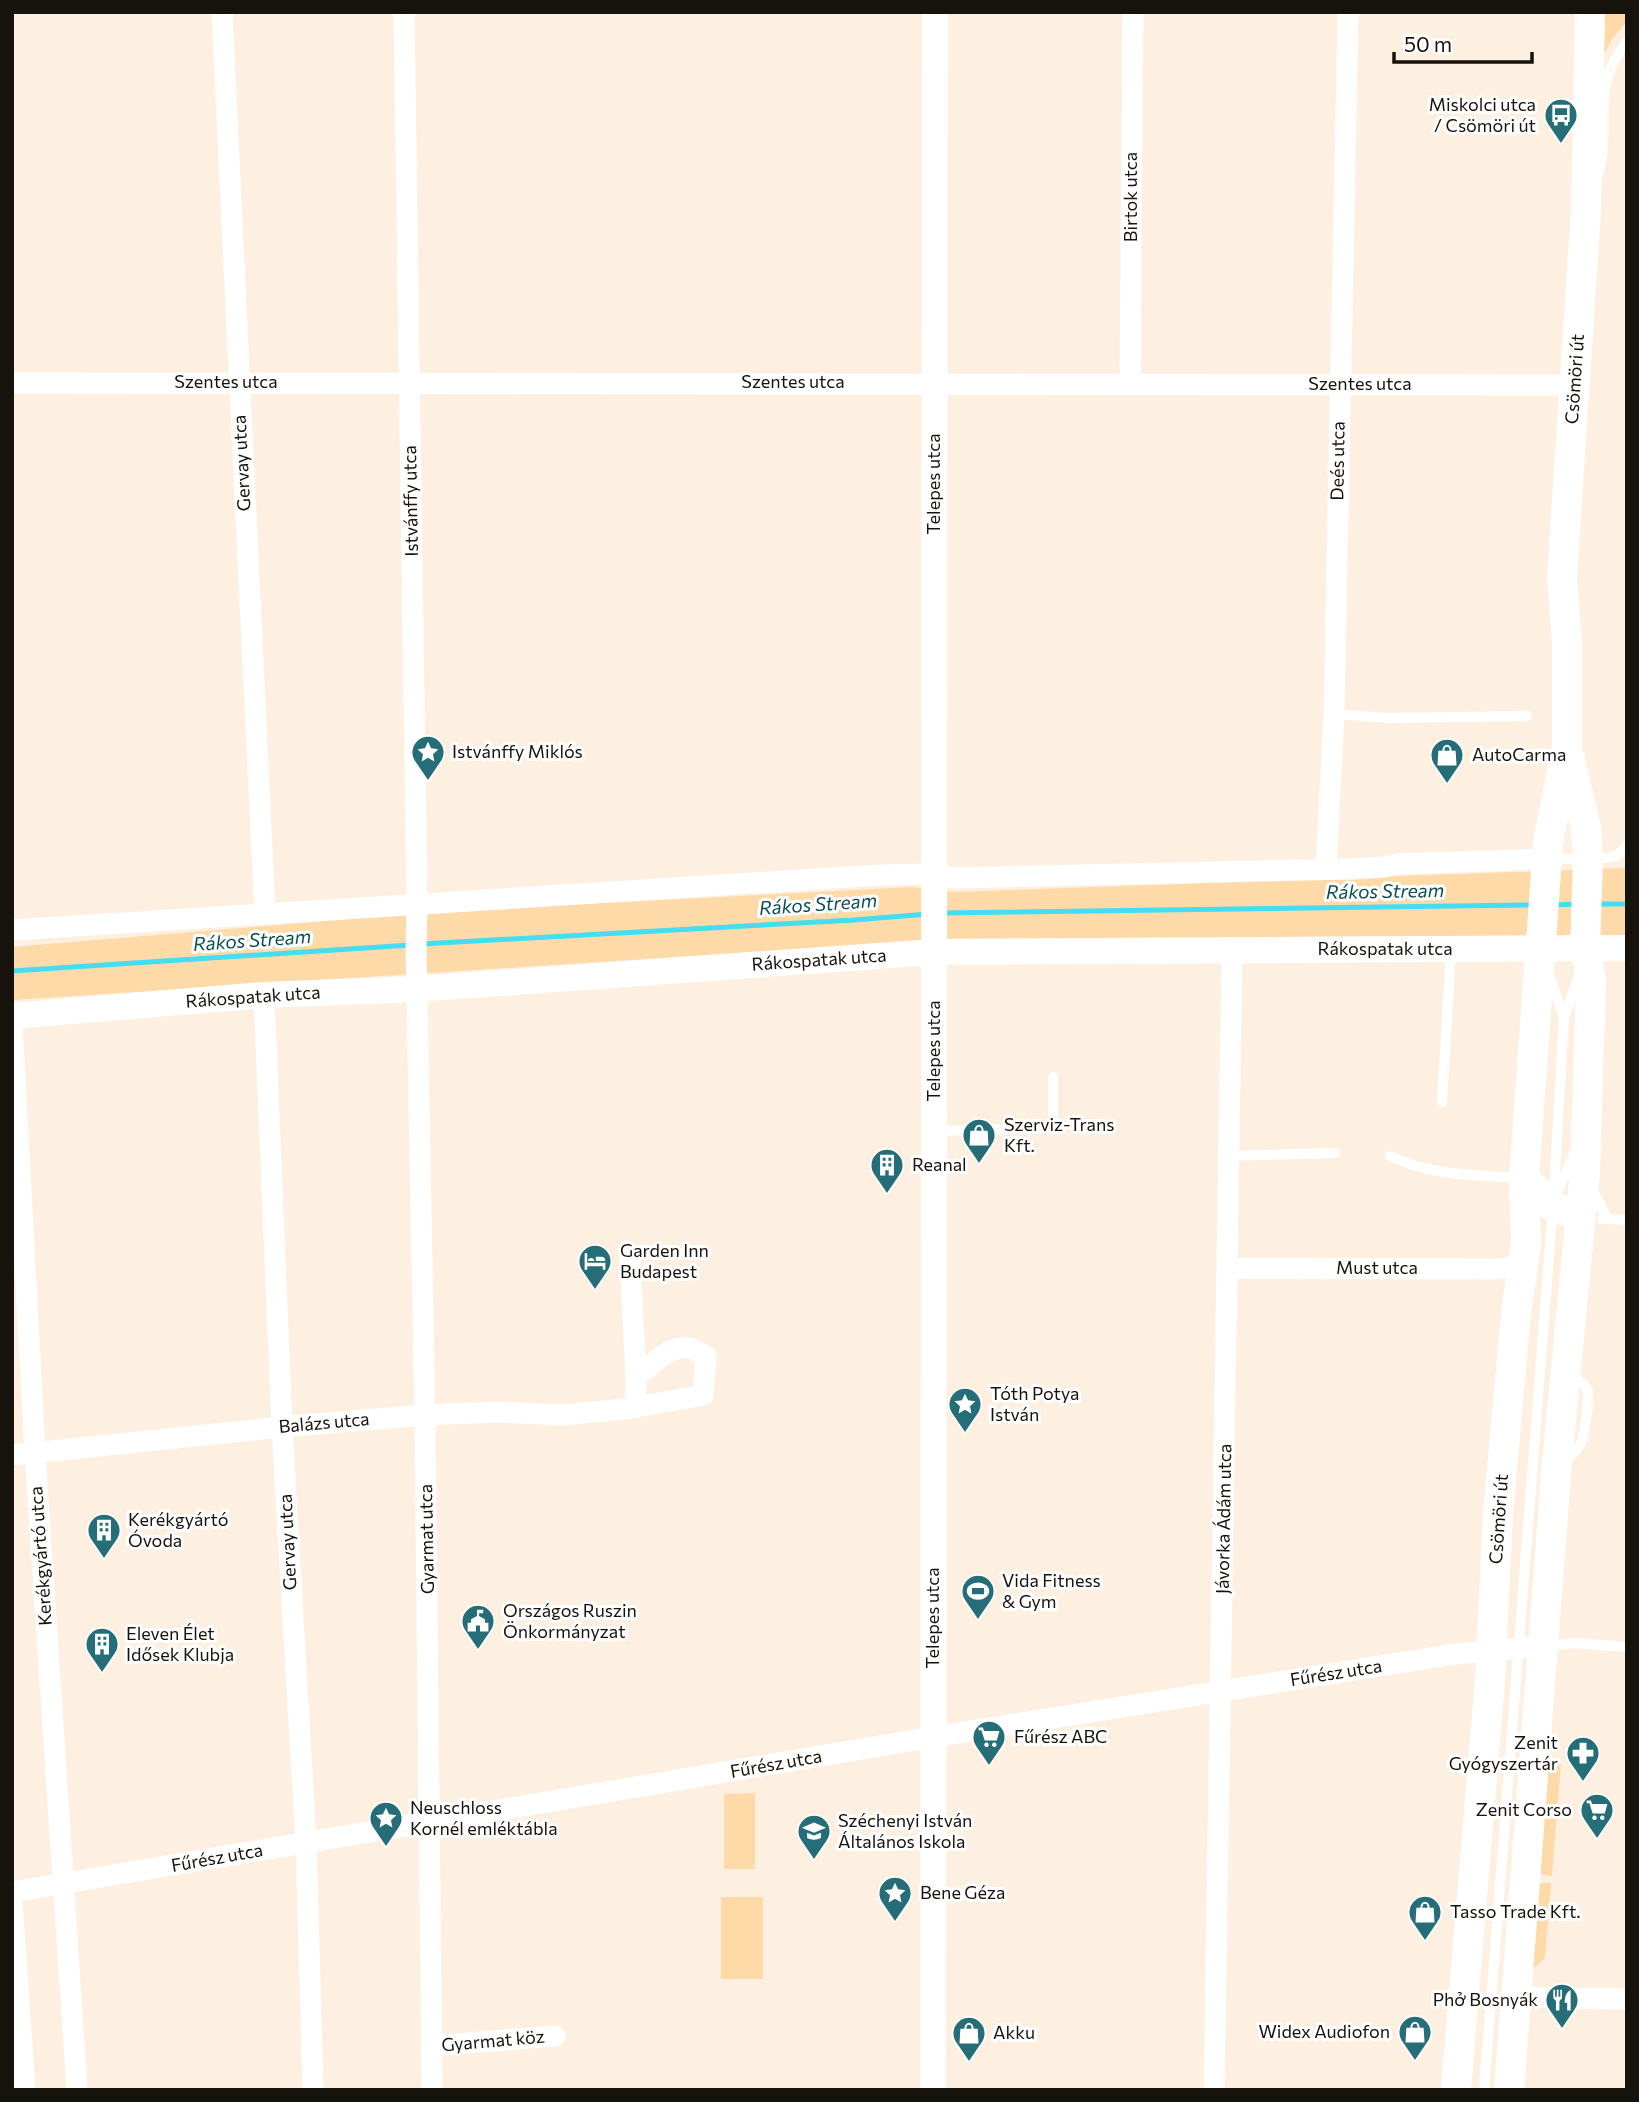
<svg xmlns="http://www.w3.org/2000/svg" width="1639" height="2102" font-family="Commissioner,sans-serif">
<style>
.green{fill:#ffdaa9}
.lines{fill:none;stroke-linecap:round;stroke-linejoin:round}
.stream{stroke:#44ddf1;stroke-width:5}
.service{stroke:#fff;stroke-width:10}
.minor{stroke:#fff;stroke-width:21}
.tertiary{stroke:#fff;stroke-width:26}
.secondary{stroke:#fff;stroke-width:30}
.labels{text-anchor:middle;stroke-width:6;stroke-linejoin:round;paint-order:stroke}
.poi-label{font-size:18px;fill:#16120c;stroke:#fff;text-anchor:start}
.street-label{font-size:18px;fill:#16120c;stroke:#fff}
.water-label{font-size:19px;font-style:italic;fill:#094d55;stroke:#fff}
</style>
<rect width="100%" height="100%" fill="#fdf0e0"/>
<path class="green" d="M1601 12H1627V21L1612 39 1606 51 1602 50Z
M1627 868V935L954 939 12 1000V947L433 912 912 887 956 892Z
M1546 1763H1561L1552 1876 1538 1874Z
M755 1793V1869H724V1794Z
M1537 1883H1551L1545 1958 1527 1974Z
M721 1897H763V1979H721Z"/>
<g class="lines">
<path class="stream" d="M1595 904H1627
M1553 905 1579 904
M941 913 1533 905
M421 944 854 920 928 914
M12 971 411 945"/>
<path class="service" d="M1598 174C1609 142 1598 107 1608 75 1612 63 1620 51 1627 41
M1334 714 1388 718 1527 716
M1548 859 1609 858 1618 855 1627 845
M1549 974 1564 1018
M1442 1102 1451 949
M934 1131 1053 1128V1077
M1230 1156 1335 1153
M1390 1156C1432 1176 1476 1175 1521 1178
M1593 1190 1607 1219
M1557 1193 1577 1147
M1602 1219 1627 1220
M1563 1459C1569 1457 1576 1452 1580 1445 1585 1437 1590 1398 1587 1389 1584 1382 1576 1379 1570 1375
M1545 1646 1576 1643 1627 1647
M1484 2090 1553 1206 1564 1018 1580 973"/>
<path class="minor" d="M222 12 265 914
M404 12 417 905 416 948 425 1421 432 2090
M1130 382 1133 12
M12 383 1574 385
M1326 868 1334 714 1348 12
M12 930 880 875 934 874 954 878 1353 869 1384 867 1397 864 1547 859
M264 995 282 1427 306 1843 313 2090
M12 1022 35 1453 77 2090
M630 1257 636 1378
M1228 1268 1499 1269 1511 1267 1524 1262
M12 1455 282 1427 425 1415 499 1412 562 1415 626 1409 703 1395 706 1356C701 1354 695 1350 690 1348 670 1344 650 1366 636 1378V1407
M12 1892 933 1737 1455 1654 1542 1646
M12 1902 25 2090
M1515 1997 1627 1999
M431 2046 555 2036
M1214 2090 1232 949"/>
<path class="tertiary" d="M12 1016 264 995 416 989 933 952 1627 948
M933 2090 935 12"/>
<path class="secondary" d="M1524 1178 1553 1206 1579 1217
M1456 2090 1490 1680 1498 1513 1516 1314 1526 1243 1524 1178 1547 859 1549 837 1567 746V644L1562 577 1586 210 1590 12
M1509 2090 1557 1462 1585 1171 1591 979 1585 949 1588 859 1586 828 1569 756"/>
</g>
<defs>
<symbol id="bus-pin" viewBox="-11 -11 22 30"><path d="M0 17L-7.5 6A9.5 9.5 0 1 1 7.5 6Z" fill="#256e78" stroke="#fff"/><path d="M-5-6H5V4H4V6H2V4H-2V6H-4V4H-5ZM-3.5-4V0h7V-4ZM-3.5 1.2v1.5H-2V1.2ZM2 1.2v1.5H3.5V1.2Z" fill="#fff"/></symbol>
<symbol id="sight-pin" viewBox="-11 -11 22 30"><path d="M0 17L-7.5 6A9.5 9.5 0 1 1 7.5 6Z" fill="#256e78" stroke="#fff"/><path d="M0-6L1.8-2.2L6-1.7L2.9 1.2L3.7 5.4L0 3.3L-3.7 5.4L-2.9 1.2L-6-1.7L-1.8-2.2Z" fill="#fff"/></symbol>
<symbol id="shop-pin" viewBox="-11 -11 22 30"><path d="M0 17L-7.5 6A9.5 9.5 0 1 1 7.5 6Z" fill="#256e78" stroke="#fff"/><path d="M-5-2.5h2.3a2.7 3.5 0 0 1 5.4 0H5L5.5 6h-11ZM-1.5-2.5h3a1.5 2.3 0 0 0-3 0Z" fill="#fff"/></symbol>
<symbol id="building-pin" viewBox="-11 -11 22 30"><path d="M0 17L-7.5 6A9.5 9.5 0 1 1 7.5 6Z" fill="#256e78" stroke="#fff"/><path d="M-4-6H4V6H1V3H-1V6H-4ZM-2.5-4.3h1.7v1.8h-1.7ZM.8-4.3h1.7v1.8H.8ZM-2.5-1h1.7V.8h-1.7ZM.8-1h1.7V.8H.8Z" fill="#fff"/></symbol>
<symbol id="hotel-pin" viewBox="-11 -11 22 30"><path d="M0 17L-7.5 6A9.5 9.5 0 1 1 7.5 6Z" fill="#256e78" stroke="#fff"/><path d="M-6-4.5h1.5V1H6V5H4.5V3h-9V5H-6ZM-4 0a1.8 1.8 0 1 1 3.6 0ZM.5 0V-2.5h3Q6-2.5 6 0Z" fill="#fff"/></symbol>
<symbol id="stadium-pin" viewBox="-11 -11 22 30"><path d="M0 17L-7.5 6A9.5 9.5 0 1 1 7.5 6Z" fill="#256e78" stroke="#fff"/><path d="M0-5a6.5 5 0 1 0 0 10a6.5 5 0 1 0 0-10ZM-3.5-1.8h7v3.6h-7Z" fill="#fff"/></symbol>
<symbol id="civic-pin" viewBox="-11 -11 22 30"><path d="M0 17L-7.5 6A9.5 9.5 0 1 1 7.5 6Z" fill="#256e78" stroke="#fff"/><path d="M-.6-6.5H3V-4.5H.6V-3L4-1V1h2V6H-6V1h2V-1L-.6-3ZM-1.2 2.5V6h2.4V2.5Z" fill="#fff"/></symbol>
<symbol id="supermarket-pin" viewBox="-11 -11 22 30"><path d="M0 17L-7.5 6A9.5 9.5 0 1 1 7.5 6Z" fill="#256e78" stroke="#fff"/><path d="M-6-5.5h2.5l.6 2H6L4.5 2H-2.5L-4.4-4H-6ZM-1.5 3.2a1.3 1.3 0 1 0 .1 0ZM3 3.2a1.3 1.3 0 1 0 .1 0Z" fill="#fff"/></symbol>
<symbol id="pharmacy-pin" viewBox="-11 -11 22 30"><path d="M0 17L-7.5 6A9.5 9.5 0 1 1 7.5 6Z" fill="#256e78" stroke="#fff"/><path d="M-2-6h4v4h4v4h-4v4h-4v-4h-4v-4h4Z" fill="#fff"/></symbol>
<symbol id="school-pin" viewBox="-11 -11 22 30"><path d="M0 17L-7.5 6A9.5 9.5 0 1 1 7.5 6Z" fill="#256e78" stroke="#fff"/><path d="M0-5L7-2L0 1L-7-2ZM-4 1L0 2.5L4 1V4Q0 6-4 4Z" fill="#fff"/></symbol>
<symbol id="restaurant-pin" viewBox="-11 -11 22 30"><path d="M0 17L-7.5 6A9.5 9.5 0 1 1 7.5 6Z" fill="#256e78" stroke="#fff"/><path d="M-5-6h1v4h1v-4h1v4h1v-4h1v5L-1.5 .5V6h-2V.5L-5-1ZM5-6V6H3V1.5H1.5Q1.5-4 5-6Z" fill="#fff"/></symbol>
</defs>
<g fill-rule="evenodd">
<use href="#bus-pin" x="1542" y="96" width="38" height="52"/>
<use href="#sight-pin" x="409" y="733" width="38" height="52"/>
<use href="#shop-pin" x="1428" y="736" width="38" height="52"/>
<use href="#shop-pin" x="960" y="1116" width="38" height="52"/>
<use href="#building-pin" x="868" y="1146" width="38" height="52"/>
<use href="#hotel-pin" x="576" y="1242" width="38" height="52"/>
<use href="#sight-pin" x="946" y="1385" width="38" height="52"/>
<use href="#building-pin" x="85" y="1511" width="38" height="52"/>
<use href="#stadium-pin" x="959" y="1572" width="38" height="52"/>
<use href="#civic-pin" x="459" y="1602" width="38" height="52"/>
<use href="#building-pin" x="83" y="1625" width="38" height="52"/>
<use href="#supermarket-pin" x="970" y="1718" width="38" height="52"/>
<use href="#pharmacy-pin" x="1564" y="1734" width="38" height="52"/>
<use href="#supermarket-pin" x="1578" y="1791" width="38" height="52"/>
<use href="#sight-pin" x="367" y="1799" width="38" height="52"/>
<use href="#school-pin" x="795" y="1812" width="38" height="52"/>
<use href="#sight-pin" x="876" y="1874" width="38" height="52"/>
<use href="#shop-pin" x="1406" y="1893" width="38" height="52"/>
<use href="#restaurant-pin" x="1543" y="1981" width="38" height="52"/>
<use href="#shop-pin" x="1396" y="2013" width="38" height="52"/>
<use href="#shop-pin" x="950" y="2014" width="38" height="52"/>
</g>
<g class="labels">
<g class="poi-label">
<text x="1536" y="111" text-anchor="end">Miskolci utca<tspan x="1536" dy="21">/ Csömöri út</tspan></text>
<text x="452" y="758">Istvánffy Miklós</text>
<text x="1472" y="761">AutoCarma</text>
<text x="1004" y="1131">Szerviz-Trans<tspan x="1004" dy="21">Kft.</tspan></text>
<text x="912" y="1171">Reanal</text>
<text x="620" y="1257">Garden Inn<tspan x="620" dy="21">Budapest</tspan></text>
<text x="990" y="1400">Tóth Potya<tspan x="990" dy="21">István</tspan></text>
<text x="128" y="1526">Kerékgyártó<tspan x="128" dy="21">Óvoda</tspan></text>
<text x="1002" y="1587">Vida Fitness<tspan x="1002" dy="21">&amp; Gym</tspan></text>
<text x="503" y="1617">Országos Ruszin<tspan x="503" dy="21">Önkormányzat</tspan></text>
<text x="126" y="1640">Eleven Élet<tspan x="126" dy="21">Idősek Klubja</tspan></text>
<text x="1014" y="1743">Fűrész ABC</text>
<text x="1558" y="1749" text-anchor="end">Zenit<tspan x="1558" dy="21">Gyógyszertár</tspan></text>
<text x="410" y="1814">Neuschloss<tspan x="410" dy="21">Kornél emléktábla</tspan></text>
<text x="1572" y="1816" text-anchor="end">Zenit Corso</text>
<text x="838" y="1827">Széchenyi István<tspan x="838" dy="21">Általános Iskola</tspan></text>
<text x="920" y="1899">Bene Géza</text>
<text x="1450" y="1918">Tasso Trade Kft.</text>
<text x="1538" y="2006" text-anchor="end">Phở Bosnyák</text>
<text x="1390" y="2038" text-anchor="end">Widex Audiofon</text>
<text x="993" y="2039">Akku</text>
</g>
<g class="street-label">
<text transform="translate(1131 197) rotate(-90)" y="6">Birtok utca</text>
<text transform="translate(1575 379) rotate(-86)" y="6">Csömöri út</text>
<text x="226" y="388">Szentes utca</text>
<text x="793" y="388">Szentes utca</text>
<text x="1360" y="390">Szentes utca</text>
<text transform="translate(1338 461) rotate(-89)" y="6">Deés utca</text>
<text transform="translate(242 463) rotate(-93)" y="6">Gervay utca</text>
<text transform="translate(934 484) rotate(-90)" y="6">Telepes utca</text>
<text transform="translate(411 501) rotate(-91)" y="6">Istvánffy utca</text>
<text x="1385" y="955">Rákospatak utca</text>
<text transform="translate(819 960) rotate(-4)" y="6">Rákospatak utca</text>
<text transform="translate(253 997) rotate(-4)" y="6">Rákospatak utca</text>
<text transform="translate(934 1051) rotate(-90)" y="6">Telepes utca</text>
<text x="1377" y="1274">Must utca</text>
<text transform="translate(324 1423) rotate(-5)" y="6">Balázs utca</text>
<text transform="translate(1224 1519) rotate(-89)" y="6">Jávorka Ádám utca</text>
<text transform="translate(1499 1519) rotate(-86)" y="6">Csömöri út</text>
<text transform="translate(427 1539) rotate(-91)" y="6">Gyarmat utca</text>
<text transform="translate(288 1542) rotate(-93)" y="6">Gervay utca</text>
<text transform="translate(41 1556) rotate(-94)" y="6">Kerékgyártó utca</text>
<text transform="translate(933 1618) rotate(-90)" y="6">Telepes utca</text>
<text transform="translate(1336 1673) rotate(-9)" y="6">Fűrész utca</text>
<text transform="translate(776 1764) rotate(-10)" y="6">Fűrész utca</text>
<text transform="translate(217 1858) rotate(-10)" y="6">Fűrész utca</text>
<text transform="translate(493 2041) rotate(-5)" y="6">Gyarmat köz</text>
</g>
<g class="water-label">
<text transform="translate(1385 891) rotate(-1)" y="7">Rákos Stream</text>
<text transform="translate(818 904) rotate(-4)" y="7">Rákos Stream</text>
<text transform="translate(252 940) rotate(-4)" y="7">Rákos Stream</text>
</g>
</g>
<rect width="1639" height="2102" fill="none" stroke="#16120c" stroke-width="28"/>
<path d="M1394 52v10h138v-10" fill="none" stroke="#16120c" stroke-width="3.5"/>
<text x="1404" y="52" font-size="21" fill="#16120c" stroke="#ffffff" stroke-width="5" paint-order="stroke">50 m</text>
</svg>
